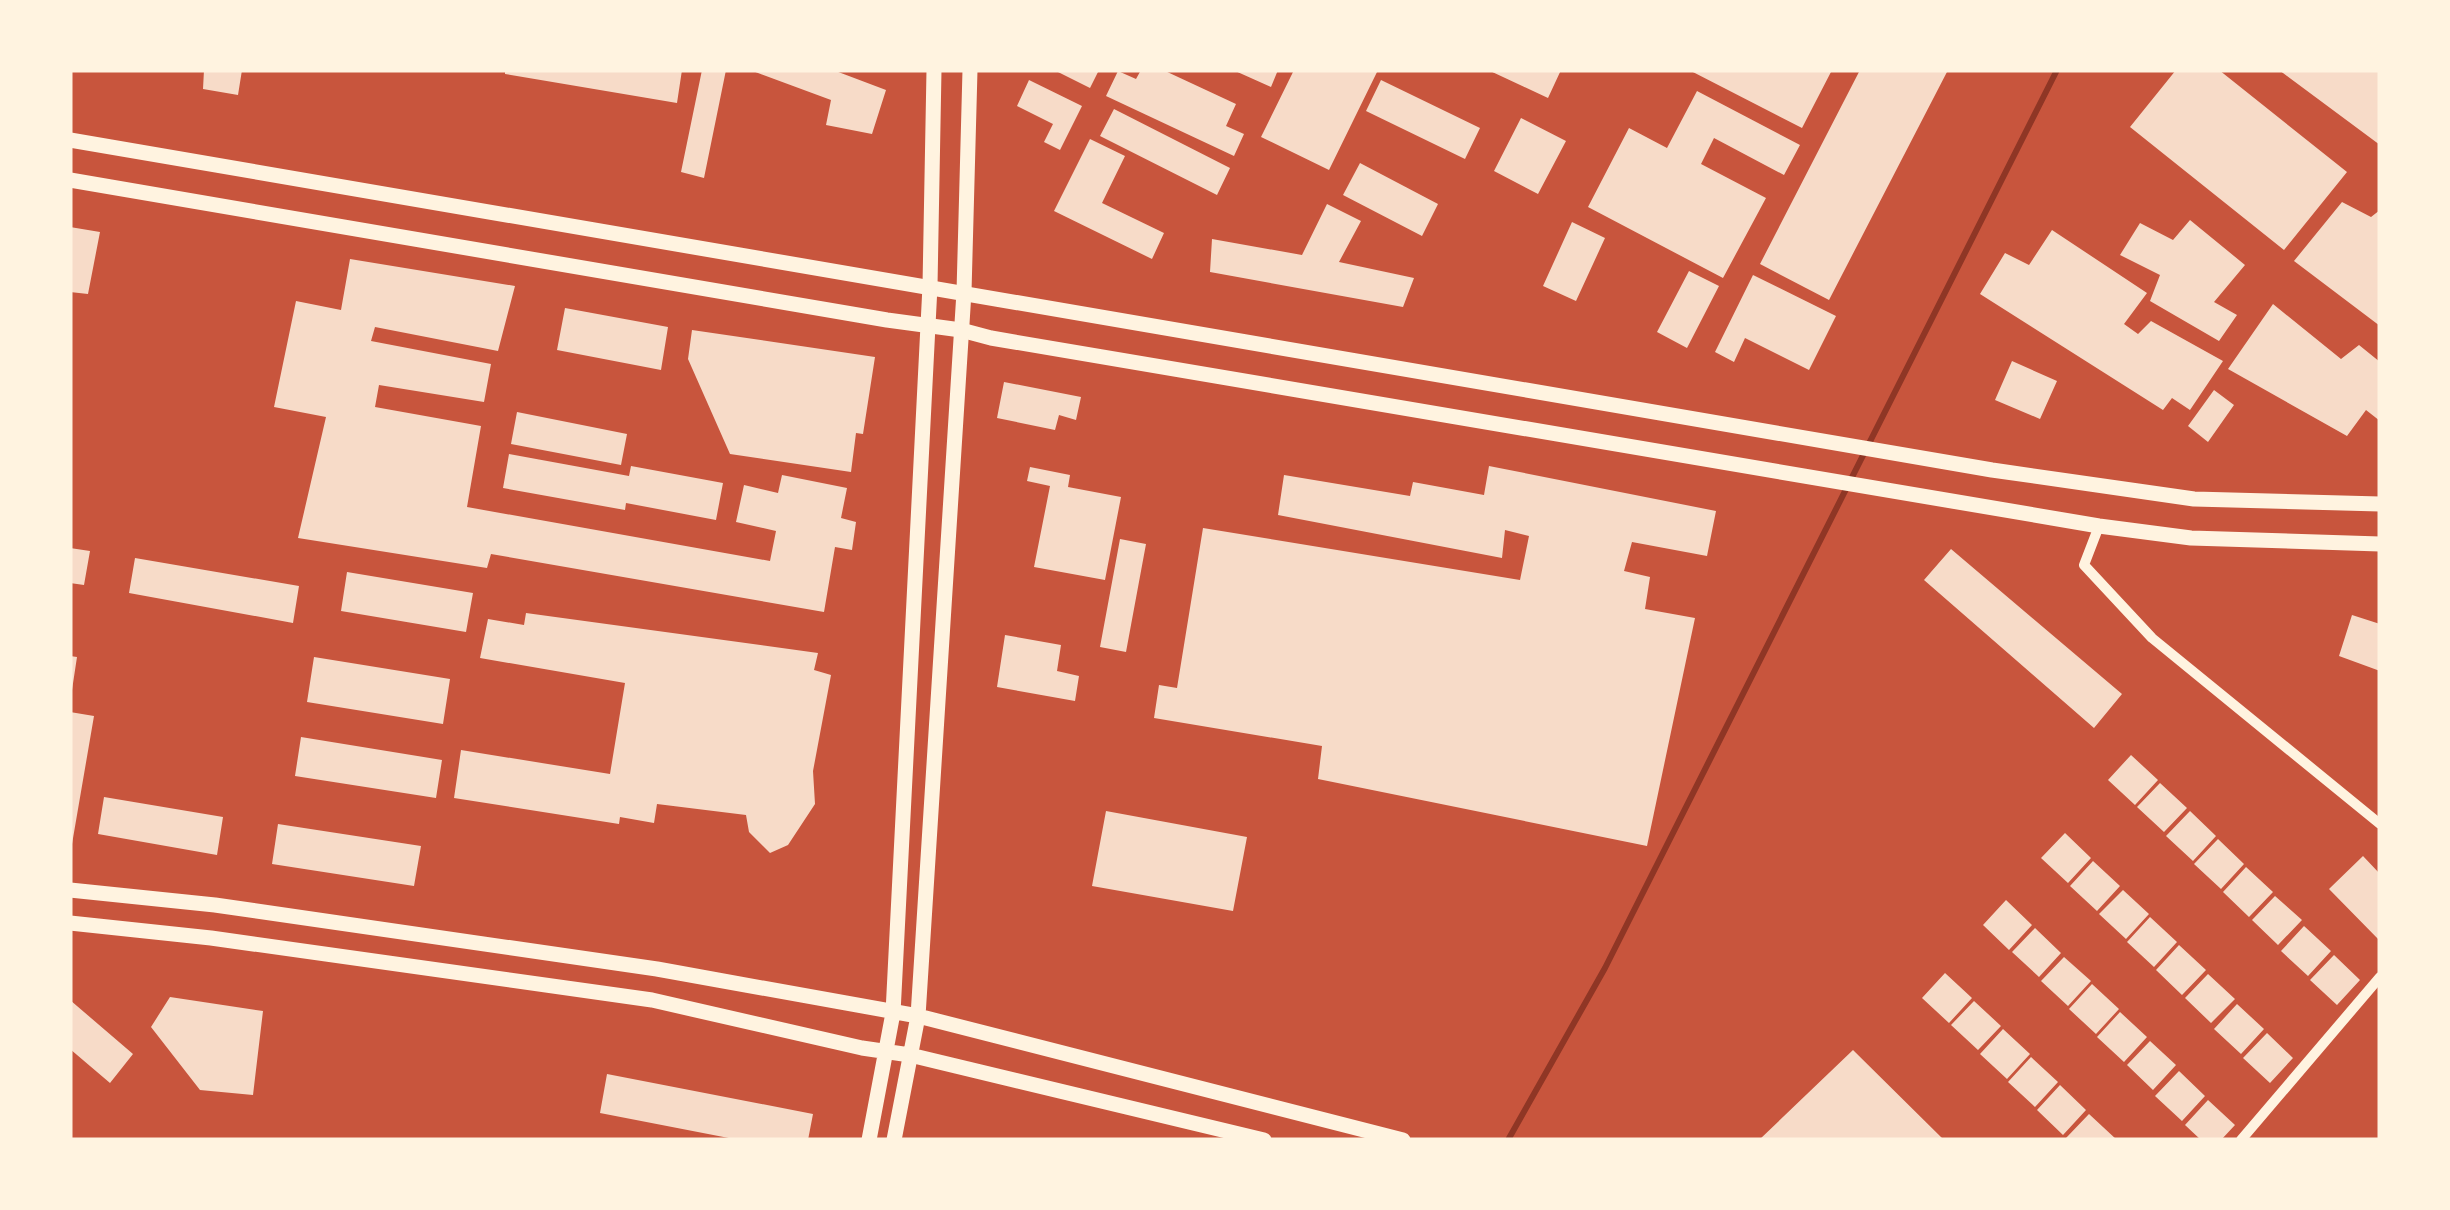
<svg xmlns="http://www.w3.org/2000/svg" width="2450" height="1210" font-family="Barlow,sans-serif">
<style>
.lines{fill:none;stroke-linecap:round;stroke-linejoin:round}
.stream{stroke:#8f3625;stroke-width:6}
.building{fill:#f7dbc8}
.minor{stroke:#fff3e0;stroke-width:10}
.secondary{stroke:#fff3e0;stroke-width:15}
.primary{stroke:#fff3e0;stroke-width:15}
</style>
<rect width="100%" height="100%" fill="#c8553d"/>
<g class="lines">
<path class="stream" d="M1508 1140 1605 968 2057 70"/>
</g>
<path class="building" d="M204 70H242L238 95 203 89Z
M505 70H682L677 103 505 74Z
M702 70H726L704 178 681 172Z
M750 70H833L886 90 872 134 826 125 831 100Z
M1054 70H1099L1090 88Z
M1141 70H1163L1236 104 1226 126 1244 134 1234 156 1106 96 1118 71 1136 79Z
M1233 70H1278L1271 87Z
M1294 70H1378L1329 170 1261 137Z
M1488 70H1561L1548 98Z
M1689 70H1832L1802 128Z
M1860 70H1948L1829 300 1760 264Z
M2176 70H2219L2347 172 2284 250 2130 127Z
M2279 70H2380V145Z
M1029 80 1082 106 1060 150 1044 142 1053 124 1017 106Z
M1381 80 1480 128 1465 159 1366 111Z
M1697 91 1800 145 1784 175 1714 138 1701 164 1766 198 1723 278 1588 207 1629 128 1667 148Z
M1114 109 1230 168 1217 195 1100 136Z
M1521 118 1566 141 1538 194 1494 171Z
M1090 139 1125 156 1102 203 1164 233 1152 259 1054 211Z
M1360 163 1438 204 1422 236 1343 195Z
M2342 202 2371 217 2380 210V326L2294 261Z
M1327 204 1361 221 1339 262 1414 278 1403 307 1210 272 1212 239 1302 255Z
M2190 220 2245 265 2214 302 2237 315 2219 341 2150 301 2160 275 2120 255 2140 223 2173 240Z
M1572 222 1605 238 1576 301 1543 286Z
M70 227 100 232 88 294 70 292Z
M2052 230 2147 293 2124 324 2138 334 2151 321 2223 361 2190 410 2172 398 2163 410 1980 294 2005 253 2029 265Z
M350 259 515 286 498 351 375 327 371 341 491 364 484 402 379 385 375 407 481 426 467 507 770 561 776 531 736 522 744 485 778 493 782 475 847 488 841 518 856 522 852 550 835 547 824 612 491 554 487 568 298 538 326 417 274 407 296 301 341 310Z
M1689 271 1719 286 1687 348 1657 332Z
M1753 275 1836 316 1809 370 1745 338 1734 362 1715 352Z
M2273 304 2341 359 2359 345 2380 362V421L2366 410 2347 436 2228 369Z
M565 308 668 327 661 370 557 350Z
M692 330 875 357 863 434 856 433 851 472 730 454 688 359Z
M2012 361 2057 381 2040 419 1995 400Z
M1004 382 1081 397 1076 420 1059 415 1055 430 997 418Z
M2214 390 2234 405 2208 442 2188 426Z
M517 412 627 434 621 465 511 444Z
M509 454 629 476 631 466 723 483 716 520 626 503 625 510 503 488Z
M1489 466 1716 511 1707 556 1632 542 1624 571 1650 577 1645 609 1695 618 1647 846 1318 779 1322 746 1154 718 1159 685 1177 688 1203 528 1520 580 1529 536 1505 530 1502 558 1278 515 1284 475 1410 496 1413 482 1484 495Z
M1030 467 1070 475 1068 487 1121 497 1105 580 1034 567 1050 486 1027 481Z
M1120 539 1146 544 1126 652 1100 647Z
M70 548 90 551 84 585 70 583Z
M1951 549 2122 694 2094 728 1924 580Z
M135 558 299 586 293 623 129 593Z
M347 572 473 593 466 632 341 611Z
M526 613 818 653 814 670 831 675 813 771 815 804 788 845 770 853 749 832 746 815 657 804 654 823 620 817 619 824 454 798 461 750 610 774 625 683 480 658 488 619 524 625Z
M2352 615 2380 624V671L2339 656Z
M1005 635 1061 645 1057 671 1079 676 1075 701 997 687Z
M70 656 77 657 72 690 70 689Z
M314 657 450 679 443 724 307 702Z
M70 712 94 716 72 844H70Z
M301 737 442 760 436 798 295 776Z
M2131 755 2158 780 2135 805 2108 780Z
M2160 783 2187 808 2164 832 2137 807Z
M104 797 223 817 217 855 98 834Z
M1106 811 1247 837 1233 911 1092 886Z
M2190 811 2216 836 2193 861 2166 836Z
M278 824 421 846 414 886 272 864Z
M2065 833 2091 858 2068 883 2041 858Z
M2218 839 2244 864 2221 889 2194 864Z
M2363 856 2380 874V941L2329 889Z
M2093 861 2120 886 2097 911 2070 886Z
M2246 867 2273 892 2249 917 2223 892Z
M2123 890 2149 914 2126 939 2099 914Z
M2275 896 2302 920 2278 945 2252 920Z
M2006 900 2032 925 2009 950 1983 925Z
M2150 917 2177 942 2154 967 2127 942Z
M2304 926 2331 951 2308 976 2281 951Z
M2035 928 2061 953 2039 977 2012 952Z
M2179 945 2206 970 2182 995 2156 970Z
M2334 955 2360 980 2337 1005 2310 980Z
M2064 957 2091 981 2068 1006 2041 981Z
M1945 973 1972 998 1949 1023 1922 998Z
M2208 974 2235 999 2211 1023 2185 998Z
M2092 984 2119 1009 2096 1034 2069 1009Z
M170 997 263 1011 253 1095 200 1090 151 1027Z
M70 1000 133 1054 110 1083 70 1049Z
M1974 1001 2001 1026 1978 1050 1951 1025Z
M2237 1004 2264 1029 2241 1054 2214 1029Z
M2120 1012 2147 1037 2124 1062 2097 1037Z
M2003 1029 2030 1054 2007 1079 1980 1054Z
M2267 1033 2293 1058 2270 1083 2243 1058Z
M2150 1041 2176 1065 2153 1090 2127 1065Z
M1853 1050 1944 1140H1759Z
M2031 1057 2058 1082 2035 1107 2008 1082Z
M2179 1071 2205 1096 2182 1121 2155 1096Z
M607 1074 813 1114 808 1140H739L600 1113Z
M2060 1085 2086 1110 2063 1135 2037 1110Z
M2208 1100 2235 1125 2221 1140H2201L2185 1125Z
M2089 1114 2117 1140 2066 1138Z"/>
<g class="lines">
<path class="minor" d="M2099 526 2084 565 2152 638 2380 824
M2241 1140 2380 977"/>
<path class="secondary" d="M70 890 215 905 657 969 918 1016 1403 1140
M70 923 211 938 652 1000 862 1048 910 1055 1264 1140
M869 1140 893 1013 930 286 934 70
M894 1140 918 1016 964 292 970 70"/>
<path class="primary" d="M70 140 1992 470 2194 499 2380 504
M70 180 887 320 961 330 991 338 2099 526 2191 538 2380 544"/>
</g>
<rect width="2450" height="1210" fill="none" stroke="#fff3e0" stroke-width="145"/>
</svg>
